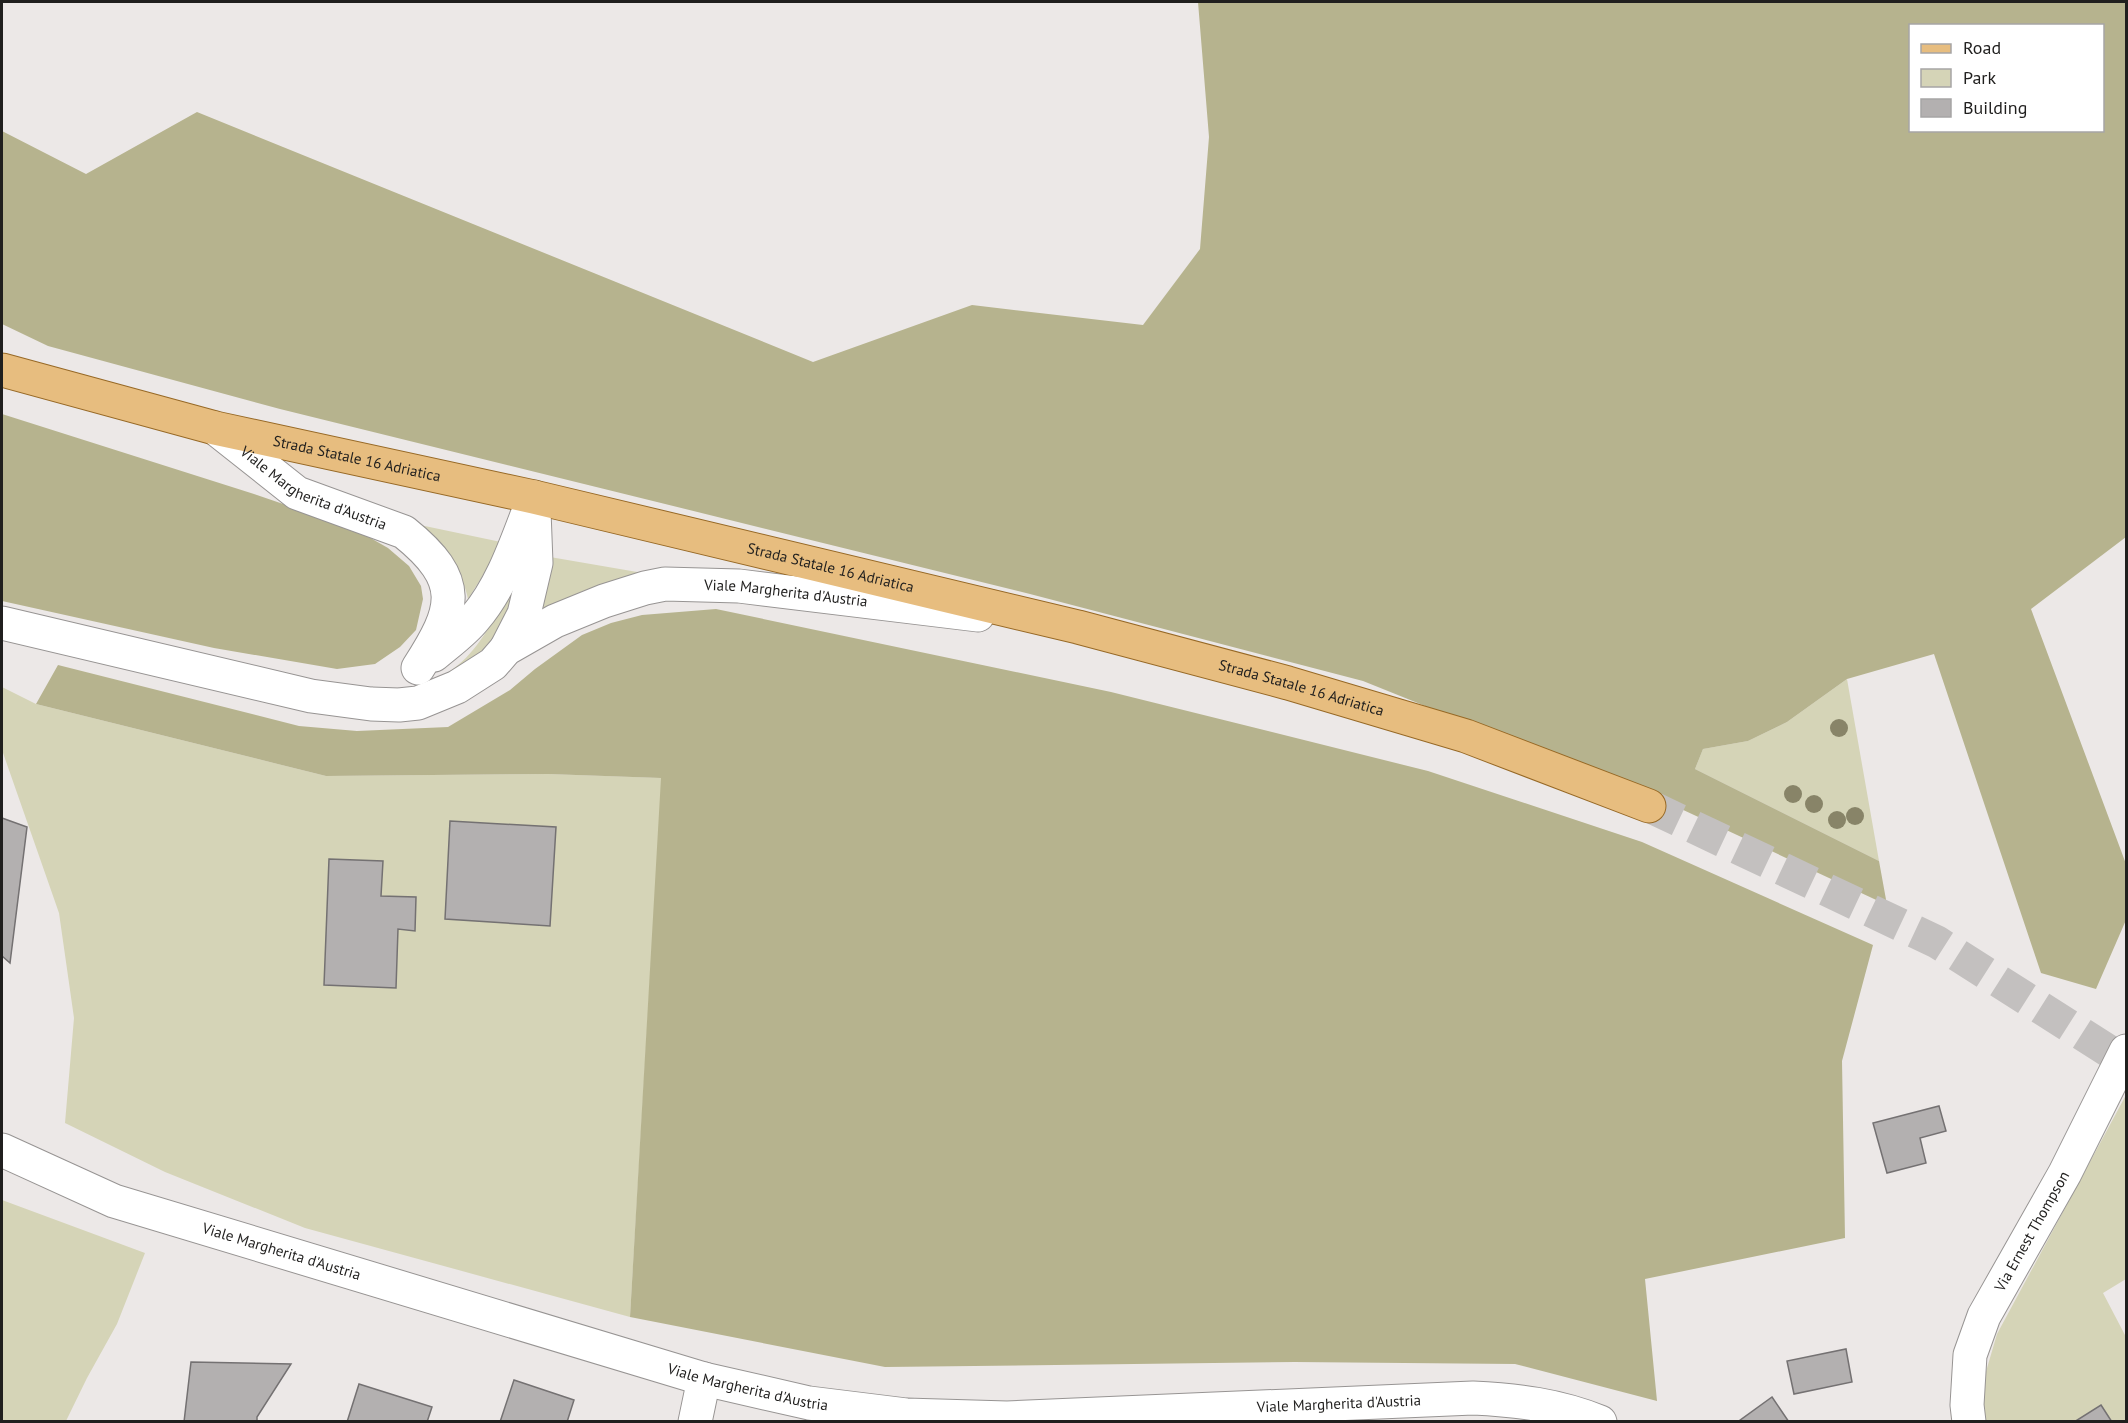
<svg xmlns="http://www.w3.org/2000/svg" width="2128" height="1423" font-family="'PT Sans',sans-serif">
<style>
.green{fill:#d5d4b7}
.forest{fill:#b6b38e;fill-rule:evenodd}
.building{fill:#b3b0b0;stroke:#747172;stroke-width:1.5}
.lines{fill:none;stroke-linecap:round;stroke-linejoin:round}
.primary-tunnel{stroke:#c3c0bf;stroke-width:33;stroke-dasharray:33 16;stroke-linecap:butt}
.minor-casing{stroke:#979493;stroke-width:35}
.tertiary-casing{stroke:#979493;stroke-width:35}
.secondary-casing{stroke:#979493;stroke-width:35}
.primary-casing{stroke:#976926;stroke-width:35}
.minor{stroke:#fff;stroke-width:33}
.tertiary{stroke:#fff;stroke-width:33}
.secondary{stroke:#fff;stroke-width:33}
.primary{stroke:#e7bd7f;stroke-width:33}
.tree{fill:#888468}
.labels{text-anchor:middle;stroke-width:6;stroke-linejoin:round;paint-order:stroke}
.street-label{font-size:15px;fill:#201f1e;stroke:#fff}
</style>
<rect width="100%" height="100%" fill="#ece8e7"/>
<path class="green" d="M420 525 501 542 495 556 468 599C463 570 439 547 420 525Z
M550 557 643 573 583 591 537 614 549 582Z
M522 563 507 617 486 647 461 674 410 695C426 685 444 677 458 665 487 642 505 596 522 563Z
M1847 679 1879 861 1695 769 1703 749 1748 741 1787 722Z
M2 687 36 704 326 776 548 774 662 778 630 1317 305 1228 165 1172 65 1123 74 1018 59 913 2 750Z
M2126 1095V1279L2103 1293 2126 1337V1421L1982 1422 1985 1375 1997 1334Z
M2 1200 145 1253 117 1324 87 1378 66 1421H2Z"/>
<path class="forest" d="M1198 2H2126V537L2031 609 2126 864V920L2096 989 2041 973 1934 654 1847 679 1787 722 1748 741 1703 749 1695 769 1879 861 1887 905 1679 808 1363 681 1030 594 280 409 48 346 2 324V131L86 174 197 112 813 362 972 305 1143 325 1200 249 1209 137ZM1910 26H2102V130H1910Z
M2 414 254 494 353 528 388 548 409 566 421 586 423 599 416 630 400 647 375 664 337 669 214 648 2 601Z
M716 609 1111 692 1428 771 1642 842 1873 945 1842 1061 1845 1238 1645 1279 1657 1401 1515 1364 1295 1362 885 1367 630 1317 661 778 548 774 326 776 36 704 58 665 299 726 357 731 448 727 510 690 535 669 582 635 611 623 642 615Z"/>
<path class="building" d="M2 818 27 827 10 963 2 956Z
M450 821 556 827 550 926 445 919Z
M329 859 383 861 381 896 416 897 415 931 398 929 396 988 324 985Z
M1939 1106 1946 1131 1920 1138 1926 1163 1887 1173 1873 1123Z
M1846 1349 1852 1382 1794 1394 1787 1361Z
M191 1362 291 1364 257 1417V1422H184Z
M514 1380 574 1400 567 1422H500Z
M359 1384 432 1407 427 1422H347Z
M1772 1397 1789 1422H1739V1421Z
M2101 1405 2112 1422H2074Z"/>
<g class="lines">
<path class="primary-tunnel" d="M1649 806 1937 942 2126 1062"/>
<defs>
<path id="minor" d="M695 1422 704 1379"/>
<g id="tertiary">
<path id="s1" d="M1969 1422 1967 1405 1970 1355 1984 1316 2065 1173 2126 1051"/>
</g>
<g id="secondary">
<path id="s2" d="M215 428 297 493 404 532C465 581 456 609 418 668"/>
<path id="s3" d="M2 623 311 696 371 704 399 705 418 703 457 687 493 664 506 649 555 621 604 601 645 588 665 584 739 586 978 615"/>
<path d="M506 649 524 614 536 563 534 511"/>
<path d="M434 655C448 643 464 632 475 618 504 584 518 537 534 497"/>
<path id="s4" d="M2 1150 114 1201 704 1379 809 1403 906 1415 1007 1418 1473 1398C1517 1400 1558 1405 1600 1422"/>
</g>
<g id="primary">
<path id="s5" d="M2 370 215 428 534 497 1078 627 1288 683 1466 736 1649 806"/>
</g>
</defs>
<use href="#minor" class="minor-casing"/>
<use href="#tertiary" class="tertiary-casing"/>
<use href="#secondary" class="secondary-casing"/>
<use href="#primary" class="primary-casing"/>
<use href="#minor" class="minor"/>
<use href="#tertiary" class="tertiary"/>
<use href="#secondary" class="secondary"/>
<use href="#primary" class="primary"/>
</g>
<g class="tree">
<circle cx="1839" cy="728" r="9"/>
<circle cx="1793" cy="794" r="9"/>
<circle cx="1814" cy="804" r="9"/>
<circle cx="1855" cy="816" r="9"/>
<circle cx="1837" cy="820" r="9"/>
</g>
<g class="labels">
<g class="street-label">
<text dy="5" stroke="none"><textPath href="#s5" startOffset="366">Strada Statale 16 Adriatica</textPath></text>
<text dy="5" stroke="none"><textPath href="#s2" startOffset="117">Viale Margherita d'Austria</textPath></text>
<text dy="5" stroke="none"><textPath href="#s5" startOffset="852">Strada Statale 16 Adriatica</textPath></text>
<text dy="5" stroke="none"><textPath href="#s3" startOffset="824">Viale Margherita d'Austria</textPath></text>
<text dy="5" stroke="none"><textPath href="#s5" startOffset="1338">Strada Statale 16 Adriatica</textPath></text>
<text dy="5" stroke="none"><textPath href="#s1" startOffset="206">Via Ernest Thompson</textPath></text>
<text dy="5" stroke="none"><textPath href="#s4" startOffset="298">Viale Margherita d'Austria</textPath></text>
<text dy="5" stroke="none"><textPath href="#s4" startOffset="784">Viale Margherita d'Austria</textPath></text>
<text dy="5" stroke="none"><textPath href="#s4" startOffset="1378">Viale Margherita d'Austria</textPath></text>
</g>
</g>
<rect width="2128" height="1423" fill="none" stroke="#201f1e" stroke-width="6"/>
<rect x="1909" y="24" width="195" height="108" fill="#ffffff" stroke="#a6a5a5" stroke-width="1.5"/>
<rect x="1921" y="44" width="30" height="9" fill="#e7bd7f" stroke="#a6a5a5" stroke-width="1.5"/>
<text x="1963" y="54" font-size="18" fill="#201f1e">Road</text>
<rect x="1921" y="69" width="30" height="18" fill="#d5d4b7" stroke="#a6a5a5" stroke-width="1.5"/>
<text x="1963" y="84" font-size="18" fill="#201f1e">Park</text>
<rect x="1921" y="99" width="30" height="18" fill="#b3b0b0" stroke="#a6a5a5" stroke-width="1.5"/>
<text x="1963" y="114" font-size="18" fill="#201f1e">Building</text>
</svg>
